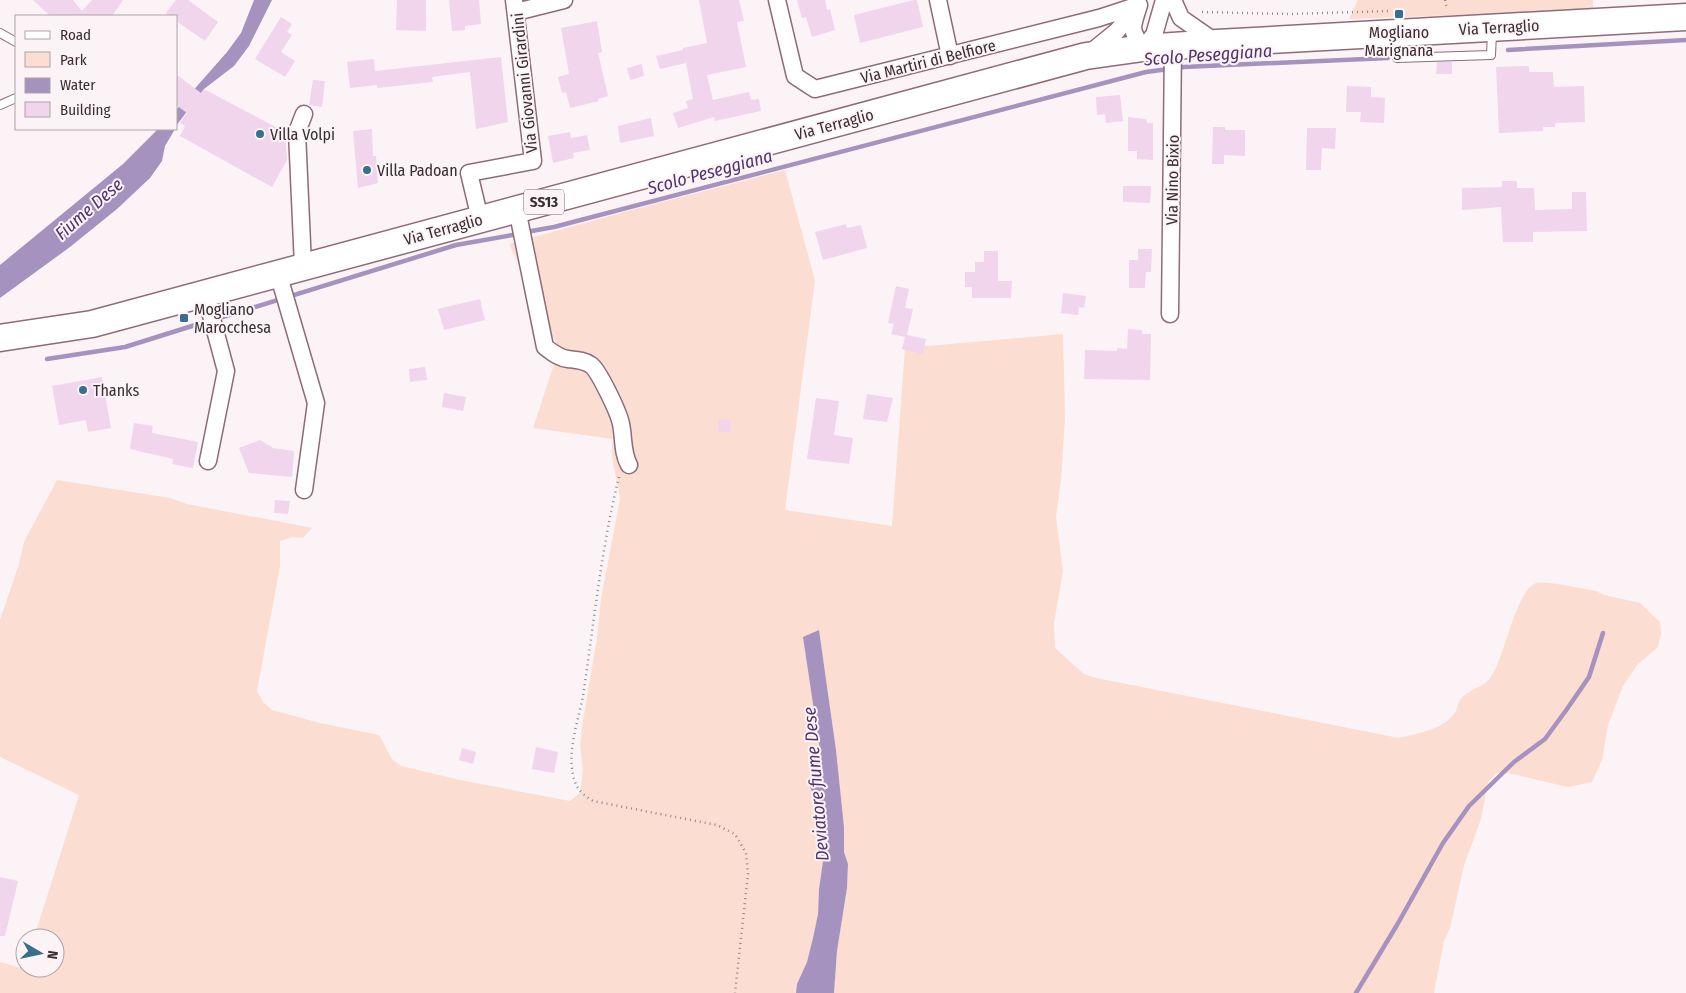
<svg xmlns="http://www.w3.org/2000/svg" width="1686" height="993" font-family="'Fira Sans Condensed',sans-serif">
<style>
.green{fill:#fbddd1}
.water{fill:#a692be}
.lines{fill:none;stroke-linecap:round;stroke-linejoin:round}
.stream{stroke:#a692be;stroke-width:4.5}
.building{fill:#f1d5ed}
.service-casing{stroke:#8c6c78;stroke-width:10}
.minor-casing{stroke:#8c6c78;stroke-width:19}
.primary-casing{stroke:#8c6c78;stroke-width:29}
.path{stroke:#94888c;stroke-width:2.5;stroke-dasharray:1 4;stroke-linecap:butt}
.service{stroke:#fff;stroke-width:8}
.minor{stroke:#fff;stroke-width:16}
.primary{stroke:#fff;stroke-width:26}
.poi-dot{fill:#386f8a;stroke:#fbf3f6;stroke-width:2}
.labels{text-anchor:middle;stroke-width:4;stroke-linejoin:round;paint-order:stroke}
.shield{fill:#fbf3f6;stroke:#75686d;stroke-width:1}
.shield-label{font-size:15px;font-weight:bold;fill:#3b2d32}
.street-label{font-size:16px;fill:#3b2d32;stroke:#fbf3f6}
.poi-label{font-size:16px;fill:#3b2d32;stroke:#fbf3f6;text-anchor:start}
.water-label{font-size:18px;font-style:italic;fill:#51346d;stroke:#fbf3f6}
</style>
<rect width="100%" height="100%" fill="#fbf3f6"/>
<path class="green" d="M1358 0H1593V10L1349 19Z
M785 170 815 281 785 510 892 526 905 348 1063 334 1065 419 1061 480 1056 517 1063 571 1054 623 1055 648 1084 674 1096 678 1399 738C1418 733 1442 730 1454 714 1460 707 1455 703 1465 695 1472 689 1485 686 1490 678 1505 659 1515 591 1536 583 1545 580 1584 589 1596 591L1604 595 1640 603 1660 622 1661 634 1658 647 1637 665 1623 686 1608 725 1602 760 1592 782 1568 787 1508 773H1496L1488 782 1481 819 1464 865 1450 928 1444 941 1434 993H834L837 951 847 888 848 864 844 852V827L836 750 819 630 815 712 821 757 808 782 813 794 816 807 815 820 818 846 823 861 819 889 818 914 813 938 807 962 797 984 796 993H0V962L24 969 25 968H55V938H34L79 795 0 757V620L19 564 24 542 57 480 170 498 187 504 312 528 303 538 292 537 280 541V566L257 691 263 702 272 710 320 723 379 735 392 759 401 766 460 780 570 801 580 793 583 770 580 745 583 721 597 638 601 599 620 499C618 477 609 461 613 439L533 428 559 349 509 244 628 211Z"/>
<path class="water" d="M254 0H272L249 46 234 66 204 89 176 126V110L227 52 241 33Z
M158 129H175L165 146 162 161 150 178 117 209 70 247 0 298V265L123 164Z
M819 630 836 750 844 827V852L848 864 847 888 837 951 834 993H796L797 984 807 962 813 938 818 914 819 889 823 861 818 846 815 820 816 807 813 794 808 782 821 757 803 637Z"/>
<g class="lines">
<path class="stream" d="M1508 50 1686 40
M526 232 554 227 1146 72 1184 67 1388 58
M216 319 456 245 518 234
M47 359 125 347 208 321
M1356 993 1397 925 1443 843 1469 806 1514 762 1545 739 1567 709 1589 677 1603 633"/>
</g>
<path class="building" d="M33 0H73L82 11 92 0H123L112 16H50Z
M176 0H188L218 22 205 41 176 21V16H170L166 13Z
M397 0H426V31L396 30Z
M449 0H479L481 24 465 26V30L452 31Z
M699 0H739L744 21 737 22 746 67 707 75 713 100 749 92 751 100 759 99 761 111 715 121 714 117 678 128 673 113 688 108 686 101 693 99 686 63 660 69 656 56 683 50V48L707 43Z
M797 0H825L827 10 830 9 835 30 812 37 806 17 802 18Z
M914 0H917L923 27 860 43 854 15Z
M281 17 292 24 287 32 292 35 281 52 295 61 285 77 255 59Z
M597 21 602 52 598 53 608 96 598 99 599 101 570 108 566 92 562 93 558 77 569 74 561 28Z
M501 57 508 122 476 129 470 72 432 77 433 82 377 88V85L350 88 347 62 374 59 375 71Z
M1437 62H1452V74H1436Z
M642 64 644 76 630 80 627 68Z
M1529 66V72H1553L1554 87 1584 86 1585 122 1555 123V127H1543V131L1499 133 1496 67Z
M176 74 201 93 204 89 285 132 287 160 272 187 180 136 185 126 180 123 187 113 176 105Z
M313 80 325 81 322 107 309 105Z
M1347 86 1371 87V97L1385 98 1384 123 1360 122 1361 112H1346Z
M1120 95 1123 121 1106 123 1105 114 1097 115 1096 97Z
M1128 117 1146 119 1147 123H1153V160L1137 159V151H1128Z
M651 118 654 136 620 143 618 126Z
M1213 127H1225V130H1245V156L1224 155V164H1212Z
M1307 128H1336L1335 149 1322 148 1321 170H1306Z
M372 129 373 156H376L378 183 358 188 353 131Z
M570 132 571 138 587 135 590 150 573 153 574 158 553 163 548 136Z
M1502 181H1517V188H1534L1535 210 1572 209V192H1586L1587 231 1533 232V242H1503L1501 207 1462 210V188L1502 187Z
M1123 186H1151L1150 203 1123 202Z
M846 224 847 228 861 225 867 248 823 260 815 232Z
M1138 249H1152L1151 272H1146L1145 288H1129V260H1138Z
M984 251H998V281H1012L1011 298H972V287H965V272H975V262H984Z
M896 286 909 289 905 308 913 309 907 335 926 339 923 354 902 349 905 337 891 334 894 324 888 323Z
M1063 293 1086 296 1084 308 1079 307 1078 315 1061 313Z
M480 299 485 320 444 330 438 309Z
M1128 329 1142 330V334H1151L1150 380 1084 379 1085 350 1117 351V348L1127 349Z
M425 367 427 380 410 382 409 369Z
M102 377 111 428 88 432 86 420 59 425 52 386Z
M444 393 466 397 463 411 442 407Z
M867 394 893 398 887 422 863 419Z
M816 398 839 401 834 435 853 438 849 464 807 459Z
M719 419 731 420 730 432H718Z
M134 423 153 426 152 433 198 442 193 468 172 464 173 459 130 449Z
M260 440 273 448 294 451 292 477 249 473 239 448Z
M275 500 290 501 288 514 274 513Z
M536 747 558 752 554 773 532 769Z
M462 748 476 752 473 764 459 760Z
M0 877 18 881 5 936H0Z"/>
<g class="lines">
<defs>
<path id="service" d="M0 33 16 42
M1400 36 1397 58 1491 55 1492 33
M0 105 16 98"/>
<path id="minor" d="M777 0 795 76 815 89 1099 18 1139 5
M938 0 950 56
M1173 0 1181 18 1217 43
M1139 5C1132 28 1129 28 1143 48L1154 35 1164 0
M516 12 564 0
M1090 53 1117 31 1137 7
M517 209 545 347C552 352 559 358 568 359 577 360 583 360 591 365 599 371 619 413 621 424 624 438 622 452 629 465
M480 219 469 173 533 161 514 0
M303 266 297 132 304 114
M278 273 316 403 304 490
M205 293 226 371 208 461
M1170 314 1173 46"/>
<path id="primary" d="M0 338 92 324 1086 56 1143 48 1217 43 1686 17"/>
</defs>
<use href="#service" class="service-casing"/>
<use href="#minor" class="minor-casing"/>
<use href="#primary" class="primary-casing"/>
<path class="path" d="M1445 0 1447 9
M1202 12 1289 14 1392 11
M619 477C601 549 594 623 583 696 579 717 569 746 572 768 574 785 578 792 593 801L717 825 735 834 746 853 748 874 735 993"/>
<use href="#service" class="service"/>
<use href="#minor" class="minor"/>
<use href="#primary" class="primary"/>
</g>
<g class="poi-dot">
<rect x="1394" y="9" width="10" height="10" rx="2.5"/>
<circle cx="260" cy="134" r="5"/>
<circle cx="367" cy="170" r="5"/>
<rect x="179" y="313" width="10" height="10" rx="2.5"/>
<circle cx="83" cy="390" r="5"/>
</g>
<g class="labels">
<rect class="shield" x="524" y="189.5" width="40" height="25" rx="4"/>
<g class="shield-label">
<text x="544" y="207">SS13</text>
</g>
<g class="street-label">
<text transform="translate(1499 27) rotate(-3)" y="6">Via Terraglio</text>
<text transform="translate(928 61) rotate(-14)" y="6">Via Martiri di Belfiore</text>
<text transform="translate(524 83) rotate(-96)" y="6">Via Giovanni Girardini</text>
<text transform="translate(834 124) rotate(-15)" y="6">Via Terraglio</text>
<text transform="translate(1172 180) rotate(-89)" y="6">Via Nino Bixio</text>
<text transform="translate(443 229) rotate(-15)" y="6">Via Terraglio</text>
</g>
<g class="poi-label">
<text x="1399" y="38" text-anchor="middle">Mogliano<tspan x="1399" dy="18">Marignana</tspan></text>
<text x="270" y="140">Villa Volpi</text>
<text x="377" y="176">Villa Padoan</text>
<text x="194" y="315">Mogliano<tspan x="194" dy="18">Marocchesa</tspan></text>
<text x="93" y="396">Thanks</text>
</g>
<g class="water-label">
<text transform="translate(1208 55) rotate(-4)" y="6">Scolo Peseggiana</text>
<text transform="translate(710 172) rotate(-15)" y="6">Scolo Peseggiana</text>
<text transform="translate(89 209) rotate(-41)" y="6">Fiume Dese</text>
<text transform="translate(816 784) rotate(-95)" y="6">Deviatore fiume Dese</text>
</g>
</g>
<rect x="15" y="15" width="162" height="115" fill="#fbf3f6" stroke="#aea4a8"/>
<rect x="25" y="31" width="25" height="8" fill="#ffffff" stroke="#aea4a8"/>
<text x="60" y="40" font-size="15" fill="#3b2d32">Road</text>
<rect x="25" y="52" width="25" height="15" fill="#fbddd1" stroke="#aea4a8"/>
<text x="60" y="65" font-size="15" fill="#3b2d32">Park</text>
<rect x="25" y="78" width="25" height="15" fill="#a692be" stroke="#aea4a8"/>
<text x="60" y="90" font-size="15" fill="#3b2d32">Water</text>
<rect x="25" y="102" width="25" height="15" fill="#f1d5ed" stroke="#aea4a8"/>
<text x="60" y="115" font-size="15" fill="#3b2d32">Building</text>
<g transform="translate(40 953) rotate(99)"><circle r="24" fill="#fbf3f6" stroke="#aea4a8"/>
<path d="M0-4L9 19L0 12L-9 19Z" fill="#386f8a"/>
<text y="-8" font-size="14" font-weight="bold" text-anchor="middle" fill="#3b2d32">N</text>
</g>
</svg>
